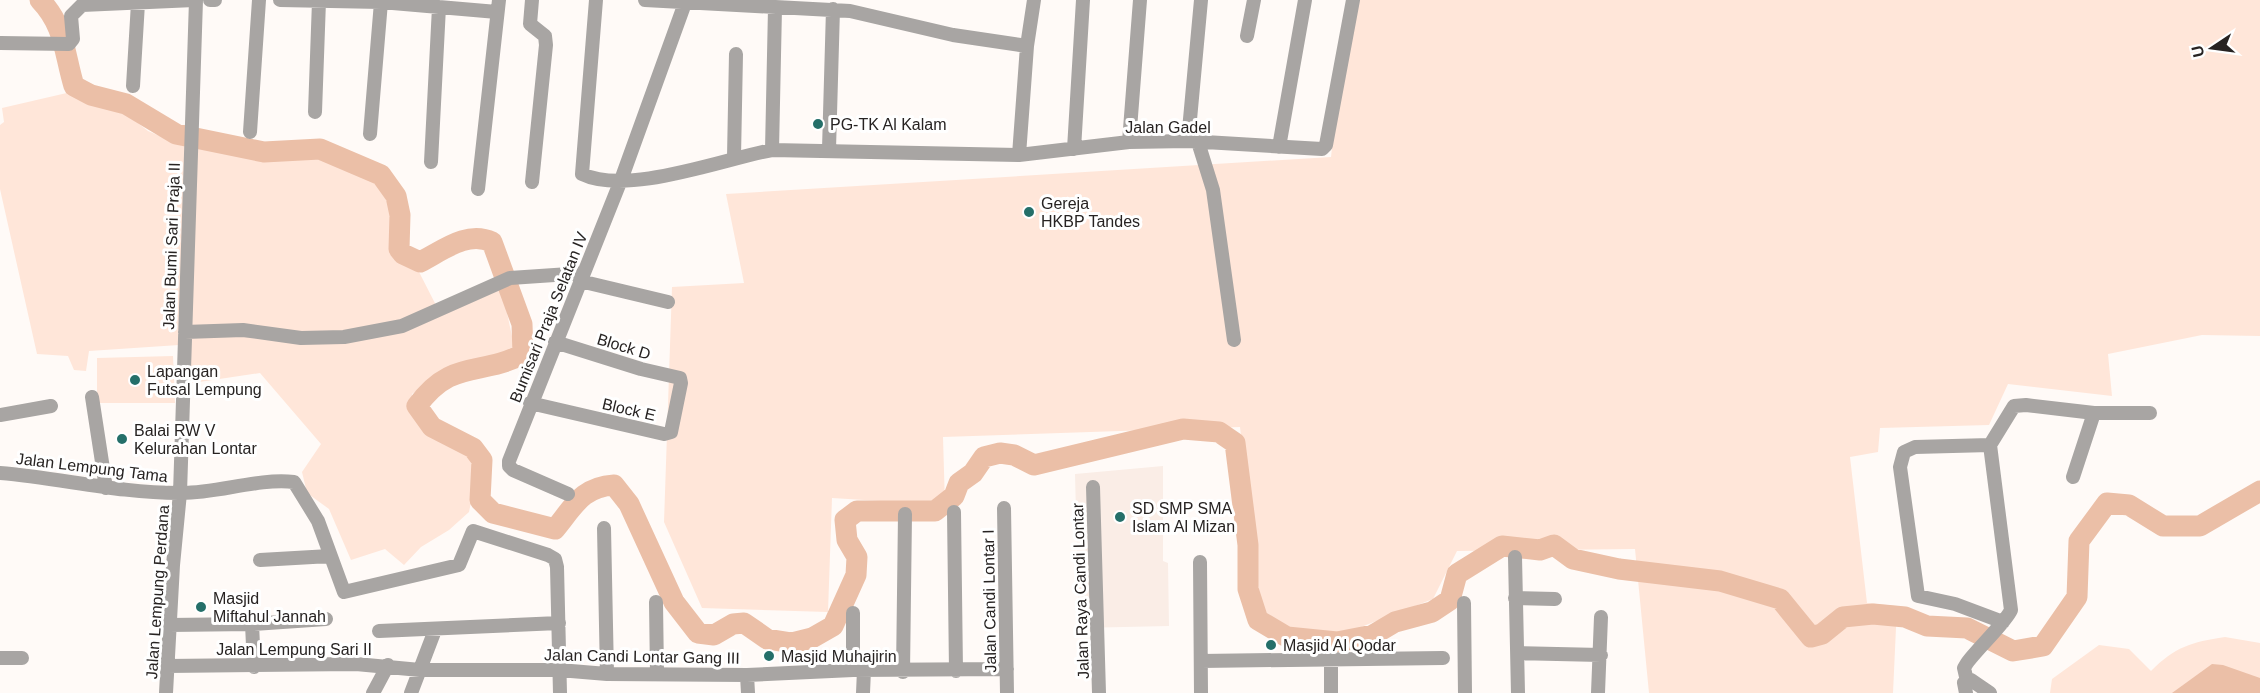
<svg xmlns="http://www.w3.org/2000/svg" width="2260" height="693" font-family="Helvetica,sans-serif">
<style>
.built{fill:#faede6}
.green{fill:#ffe6d9}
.water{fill:#ebbfa7}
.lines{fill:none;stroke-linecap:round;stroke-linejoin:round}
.river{stroke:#ebbfa7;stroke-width:21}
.minor{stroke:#a8a5a3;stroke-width:14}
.poi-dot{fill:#256f69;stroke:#fff;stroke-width:2}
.labels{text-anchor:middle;stroke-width:6;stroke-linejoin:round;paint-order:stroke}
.poi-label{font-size:16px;fill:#272322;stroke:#fff;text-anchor:start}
.street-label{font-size:16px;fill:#272322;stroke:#fff}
</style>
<rect width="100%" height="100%" fill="#fffaf7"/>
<path class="built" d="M1163 466V561L1168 563 1169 626 1079 628 1075 474Z"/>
<path class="green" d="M1348 0H2260V336L2202 335 2108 354 2112 396 2008 384 1989 425 1880 428 1878 452 1850 457 1867 603 1897 606 1893 693H1649L1635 549 1457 551 1433 599 1307 648 1261 612 1240 427 943 437 945 505 832 498 828 612 702 608 664 522 672 287 744 283 726 194 1331 157Z
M71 92 120 109 148 131 183 146 260 157 317 155 332 158 378 180 393 209 392 242 397 257 417 268 441 315 501 284 514 346C498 364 487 356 466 362 447 367 428 382 412 394 411 429 444 443 473 453L478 468 469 512 449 530 421 547 404 565 385 549 351 560 329 509 307 493 302 472 321 444 260 373 186 384 179 345 89 351 86 371 74 370 68 356 37 354 0 189V125L4 122 2 108Z
M173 356 175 403H97V358Z
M2225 637 2260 643V693H2050L2052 679 2099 645 2129 649 2151 671C2175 647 2191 642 2225 637Z"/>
<path class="water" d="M2212 664 2223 665 2260 678V693H2172Z"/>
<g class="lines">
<path class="river" d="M40 0C65 26 64 53 74 86L91 95 126 104 176 134 264 152 320 149 381 175 396 196 400 215 399 249 403 254 420 262C442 251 467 230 492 242L522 324 523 354C480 377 452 358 417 406L432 427 473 448 482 460 480 500 493 513 555 529C574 506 582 487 614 485L629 504 674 602 698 633 714 635 733 624 744 623 767 639 792 643 812 638 833 626 856 575 857 557 847 540 845 520 857 511H935L954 496 959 483 973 473 984 457 1000 453 1014 455 1034 465 1183 429 1219 432 1235 443 1248 545V589L1258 620 1287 637 1337 642 1373 635 1395 622 1432 612 1450 600 1457 574 1502 546 1540 550 1554 545 1573 559 1619 569 1720 581 1780 599 1811 637 1822 634 1843 617 1873 614 1905 617 1927 626 1967 628 2013 651 2043 646 2077 597 2079 541 2107 503 2129 505 2163 526H2200L2260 491"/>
<path class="minor" d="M210 0H215
M280 0 381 2 497 12
M532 0 530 24 545 36 546 45 532 182
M596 0 582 174C627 196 724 159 772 150L1019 155 1129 142 1188 141 1322 149 1326 145 1353 0
M645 0 850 11 953 35 1027 46
M1247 36 1254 0
M0 43 69 44 73 39 71 16 82 5 194 0
M133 86 138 3
M315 112 319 1
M250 132 259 0
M370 134 381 2
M1188 141 1201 0
M1129 142 1140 0
M1198 142 1213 190 1234 340
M1279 147 1305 0
M829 149 833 9
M1074 149 1083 0
M772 150 775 8
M1019 155 1027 46 1034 0
M734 157 736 54
M431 162 439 7
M478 189 499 0
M580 281 668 302
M185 332 243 330 301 338 344 337 402 326 510 278 584 273
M92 397 106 488
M530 403 664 434 671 432 681 383 680 378 641 369 555 342
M0 415 51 406
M1990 445 1915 447 1904 452 1900 467 1918 596 1955 604 2003 622
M0 473C60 478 119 493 179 493 217 494 256 478 294 482L318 521 344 592 459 565 473 531 548 555 555 559 557 567 560 693
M2073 477 2094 413
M1093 487 1099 693
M568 494 513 470 509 466V461L621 180 685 3 690 0
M1004 508 1007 693
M954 512 956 671
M604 528 607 674
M1515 557 1518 693
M260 560 330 556
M1200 562 1201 693
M1515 598 1555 599
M656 602 657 674
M1464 603 1465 693
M252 624 254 667
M169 625 252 624 326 619
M379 631 559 623
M1518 653 1601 655
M0 658H22
M1331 660V693
M1201 661 1443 658
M167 666 356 664 420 670H559L607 674 747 675 853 670 1007 669
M853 670V613
M903 672 905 514
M747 675 748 693
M1967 681 1964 668 1967 663C1977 649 2006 622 2011 610L1990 445 2014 406 2026 405 2094 413H2150
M166 693 173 565 180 493 196 0
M373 693 388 665
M411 693 435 630
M863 693 864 670
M1598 693 1601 617
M1966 693 1964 683 1971 680 1990 693"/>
</g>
<g class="poi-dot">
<circle cx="818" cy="124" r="6"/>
<circle cx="1029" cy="212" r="6"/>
<circle cx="135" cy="380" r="6"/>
<circle cx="122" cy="439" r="6"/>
<circle cx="1120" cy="517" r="6"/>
<circle cx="201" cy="607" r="6"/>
<circle cx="1271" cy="645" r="6"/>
<circle cx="769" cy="656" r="6"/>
</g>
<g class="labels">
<g class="poi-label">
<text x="830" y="130">PG-TK Al Kalam</text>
<text x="1041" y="209">Gereja<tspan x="1041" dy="18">HKBP Tandes</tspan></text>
<text x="147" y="377">Lapangan<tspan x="147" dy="18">Futsal Lempung</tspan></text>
<text x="134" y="436">Balai RW V<tspan x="134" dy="18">Kelurahan Lontar</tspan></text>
<text x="1132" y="514">SD SMP SMA<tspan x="1132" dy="18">Islam Al Mizan</tspan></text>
<text x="213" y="604">Masjid<tspan x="213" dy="18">Miftahul Jannah</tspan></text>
<text x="1283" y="651">Masjid Al Qodar</text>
<text x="781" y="662">Masjid Muhajirin</text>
</g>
<g class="street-label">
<text x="1168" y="133">Jalan Gadel</text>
<text transform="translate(171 246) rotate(-88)" y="6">Jalan Bumi Sari Praja II</text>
<text transform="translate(548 317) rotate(-68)" y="6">Bumisari Praja Selatan IV</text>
<text transform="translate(624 346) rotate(17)" y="6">Block D</text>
<text transform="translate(629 409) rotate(13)" y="6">Block E</text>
<text transform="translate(92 467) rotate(7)" y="6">Jalan Lempung Tama</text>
<text transform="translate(1080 591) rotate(-92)" y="6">Jalan Raya Candi Lontar</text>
<text transform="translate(157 592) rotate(-86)" y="6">Jalan Lempung Perdana</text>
<text transform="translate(989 601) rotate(-91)" y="6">Jalan Candi Lontar I</text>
<text x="294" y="655">Jalan Lempung Sari II</text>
<text transform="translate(642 656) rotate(1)" y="6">Jalan Candi Lontar Gang III</text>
</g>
</g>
<g transform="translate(2212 48) rotate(257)" stroke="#ffffff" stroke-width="4.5" paint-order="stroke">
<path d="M0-4.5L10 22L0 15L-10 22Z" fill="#272322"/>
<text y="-9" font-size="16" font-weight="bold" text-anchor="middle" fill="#272322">U</text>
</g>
</svg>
